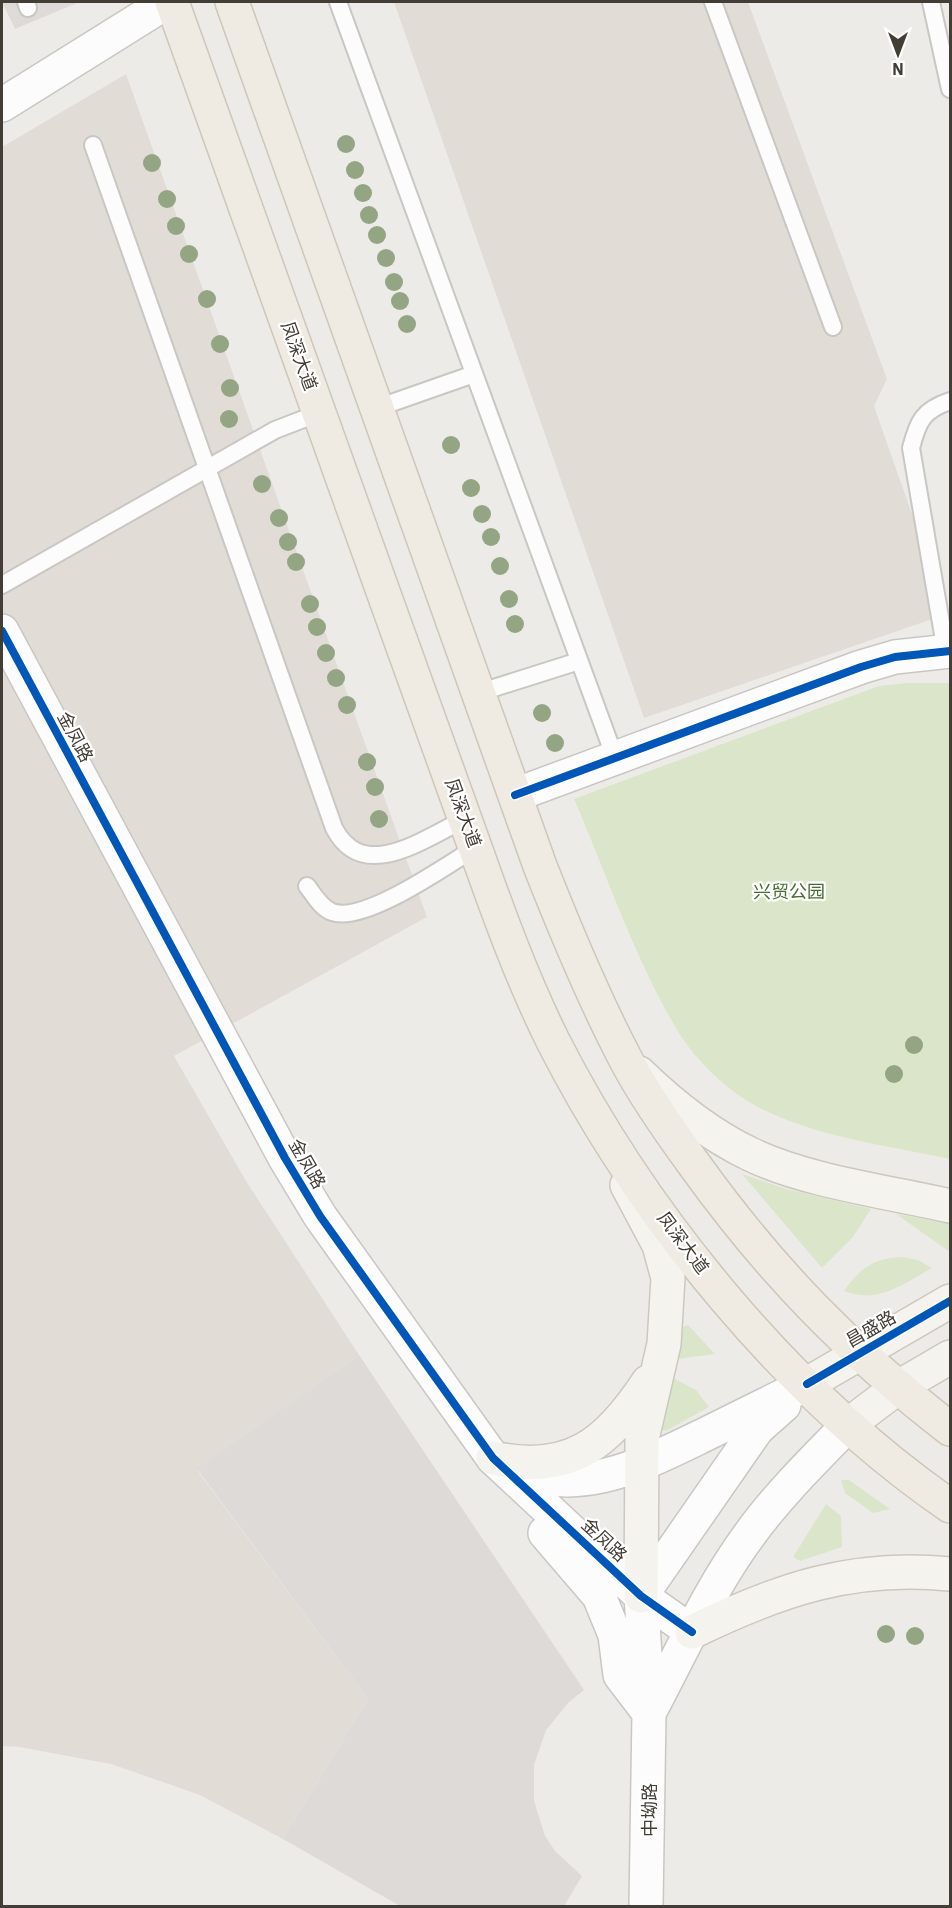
<svg xmlns="http://www.w3.org/2000/svg" width="952" height="1908" font-family="'IBM Plex Sans','Noto Sans SC',sans-serif">
<style>
.residential{fill:#e1ddd6}
.green{fill:#dbe5ca}
.parking{fill:#dddad8}
.lines{fill:none;stroke-linecap:round;stroke-linejoin:round}
.lane-casing{stroke:#c9c7c4;stroke-width:20}
.street-casing{stroke:#c9c7c4;stroke-width:36}
.secondary-casing{stroke:#ccc8bf;stroke-width:36}
.primary-casing{stroke:#cec6b8;stroke-width:36}
.lane{stroke:#fcfcfc;stroke-width:16}
.street{stroke:#fcfcfc;stroke-width:33}
.secondary{stroke:#f5f3ee;stroke-width:33}
.primary{stroke:#efebe3;stroke-width:33}
.cycleway-casing{stroke:#fff;stroke-width:11}
.cycleway{stroke:#0057b8;stroke-width:8}
.tree{fill:#93a583}
.labels{text-anchor:middle;stroke-width:4.5;stroke-linejoin:round;paint-order:stroke}
.street-label{font-size:18px;fill:#423d35;stroke:#fff}
.park-label{font-size:18px;fill:#496c30;stroke:#fff}
</style>
<rect width="100%" height="100%" fill="#edebe8"/>
<path class="residential" d="M394 2H748L887 379 874 406 947 614 644 718Z
M126 74 427 917 174 1056 246 1181 359 1355 197 1470 368 1699 283 1839 200 1795 111 1764 19 1747 2 1746V147Z"/>
<path class="green" d="M908 683H950V1159C889 1146 823 1138 766 1111 730 1094 696 1062 676 1028 635 959 606 873 574 799L879 686Z
M742 1174 786 1189 871 1209 853 1237 822 1268Z
M896 1214 950 1223V1252Z
M902 1257 918 1260 932 1268C901 1285 879 1304 844 1291 860 1268 874 1258 902 1257Z
M688 1325 715 1354 677 1359 683 1327Z
M673 1378 696 1390 709 1407 666 1431 660 1429Z
M841 1480H849L890 1509 873 1513 845 1493Z
M826 1504 841 1516 842 1547 800 1561 793 1557Z"/>
<path class="parking" d="M2 2H76L77 3 15 29Z
M359 1355 584 1690 569 1702 546 1730 534 1765V1801L545 1836 555 1851 582 1876 564 1906H400L283 1839 368 1699 197 1469Z"/>
<g class="lines">
<defs>
<path id="lane" d="M26 2 28 8
M338 2 615 758
M713 2 833 327
M931 2 950 89
M93 145 334 828C363 884 423 839 465 819
M377 408 474 374
M2 585 275 430 319 413
M946 652 911 448C918 421 923 410 950 401
M478 693 579 661
M307 886C314 895 321 908 332 912 364 924 447 865 475 848"/>
<path id="street" d="M2 105 167 2
M2 631 285 1158 320 1216 493 1458 641 1596 692 1632
M515 795 861 667 895 657 950 651
M509 1466C576 1500 642 1465 704 1435 738 1418 773 1401 807 1384
M545 1533 599 1596 615 1635 620 1675 649 1713
M649 1713C681 1653 710 1588 750 1534 779 1494 814 1460 848 1425
M646 1906 649 1713 641 1596 757 1429 784 1405"/>
<path id="secondary" d="M639 1073C672 1105 708 1134 750 1154 805 1181 889 1192 950 1206
M627 1185 659 1245 668 1278 664 1344 642 1439 641 1596
M807 1384 950 1301
M848 1425 897 1388 950 1357
M493 1458C570 1475 608 1443 648 1382
M692 1632C778 1590 853 1564 950 1574"/>
<path id="primary" d="M172 2C243 200 314 399 385 597 415 681 446 766 476 850 499 915 523 981 554 1043 643 1217 789 1395 950 1506
M232 2 540 866C566 932 593 997 626 1060 646 1098 671 1133 696 1167 771 1271 849 1351 950 1429"/>
</defs>
<use href="#lane" class="lane-casing"/>
<use href="#street" class="street-casing"/>
<use href="#secondary" class="secondary-casing"/>
<use href="#primary" class="primary-casing"/>
<use href="#lane" class="lane"/>
<use href="#street" class="street"/>
<use href="#secondary" class="secondary"/>
<use href="#primary" class="primary"/>
<defs>
<path id="cycleway" d="M2 631 285 1158 320 1216 493 1458 641 1596 692 1632
M515 795 861 667 895 657 950 651
M807 1384 950 1301"/>
</defs>
<use href="#cycleway" class="cycleway-casing"/>
<use href="#cycleway" class="cycleway"/>
</g>
<g class="tree">
<circle cx="346" cy="144" r="9"/>
<circle cx="152" cy="163" r="9"/>
<circle cx="355" cy="170" r="9"/>
<circle cx="363" cy="193" r="9"/>
<circle cx="167" cy="199" r="9"/>
<circle cx="369" cy="215" r="9"/>
<circle cx="176" cy="226" r="9"/>
<circle cx="377" cy="235" r="9"/>
<circle cx="189" cy="254" r="9"/>
<circle cx="386" cy="258" r="9"/>
<circle cx="394" cy="282" r="9"/>
<circle cx="207" cy="299" r="9"/>
<circle cx="400" cy="301" r="9"/>
<circle cx="407" cy="324" r="9"/>
<circle cx="220" cy="344" r="9"/>
<circle cx="230" cy="388" r="9"/>
<circle cx="229" cy="419" r="9"/>
<circle cx="451" cy="445" r="9"/>
<circle cx="262" cy="484" r="9"/>
<circle cx="471" cy="488" r="9"/>
<circle cx="482" cy="514" r="9"/>
<circle cx="279" cy="518" r="9"/>
<circle cx="491" cy="537" r="9"/>
<circle cx="288" cy="542" r="9"/>
<circle cx="296" cy="562" r="9"/>
<circle cx="500" cy="566" r="9"/>
<circle cx="509" cy="599" r="9"/>
<circle cx="310" cy="604" r="9"/>
<circle cx="515" cy="624" r="9"/>
<circle cx="317" cy="627" r="9"/>
<circle cx="326" cy="653" r="9"/>
<circle cx="336" cy="678" r="9"/>
<circle cx="347" cy="705" r="9"/>
<circle cx="542" cy="713" r="9"/>
<circle cx="555" cy="743" r="9"/>
<circle cx="367" cy="762" r="9"/>
<circle cx="375" cy="787" r="9"/>
<circle cx="379" cy="819" r="9"/>
<circle cx="914" cy="1045" r="9"/>
<circle cx="894" cy="1074" r="9"/>
<circle cx="886" cy="1634" r="9"/>
<circle cx="915" cy="1636" r="9"/>
</g>
<g class="labels">
<g class="street-label">
<text transform="translate(299 356) rotate(70)" y="6">凤深大道</text>
<text transform="translate(75 737) rotate(62)" y="6">金凤路</text>
<text transform="translate(463 813) rotate(70)" y="6">凤深大道</text>
<text transform="translate(307 1164) rotate(60)" y="6">金凤路</text>
<text transform="translate(683 1243) rotate(53)" y="6">凤深大道</text>
<text transform="translate(871 1329) rotate(-30)" y="6">昌盛路</text>
<text transform="translate(604 1540) rotate(43)" y="6">金凤路</text>
<text transform="translate(650 1810) rotate(-90)" y="6">中坳路</text>
</g>
<g class="park-label">
<text x="789" y="898">兴贸公园</text>
</g>
</g>
<rect width="952" height="1908" fill="none" stroke="#423d35" stroke-width="6"/>
<g transform="translate(898 54) rotate(180)" stroke="#ffffff" stroke-width="4.5" paint-order="stroke">
<path d="M0-4.5L10 22L0 15L-10 22Z" fill="#423d35"/>
<text y="-9" font-size="16" font-weight="bold" text-anchor="middle" fill="#423d35">N</text>
</g>
</svg>
